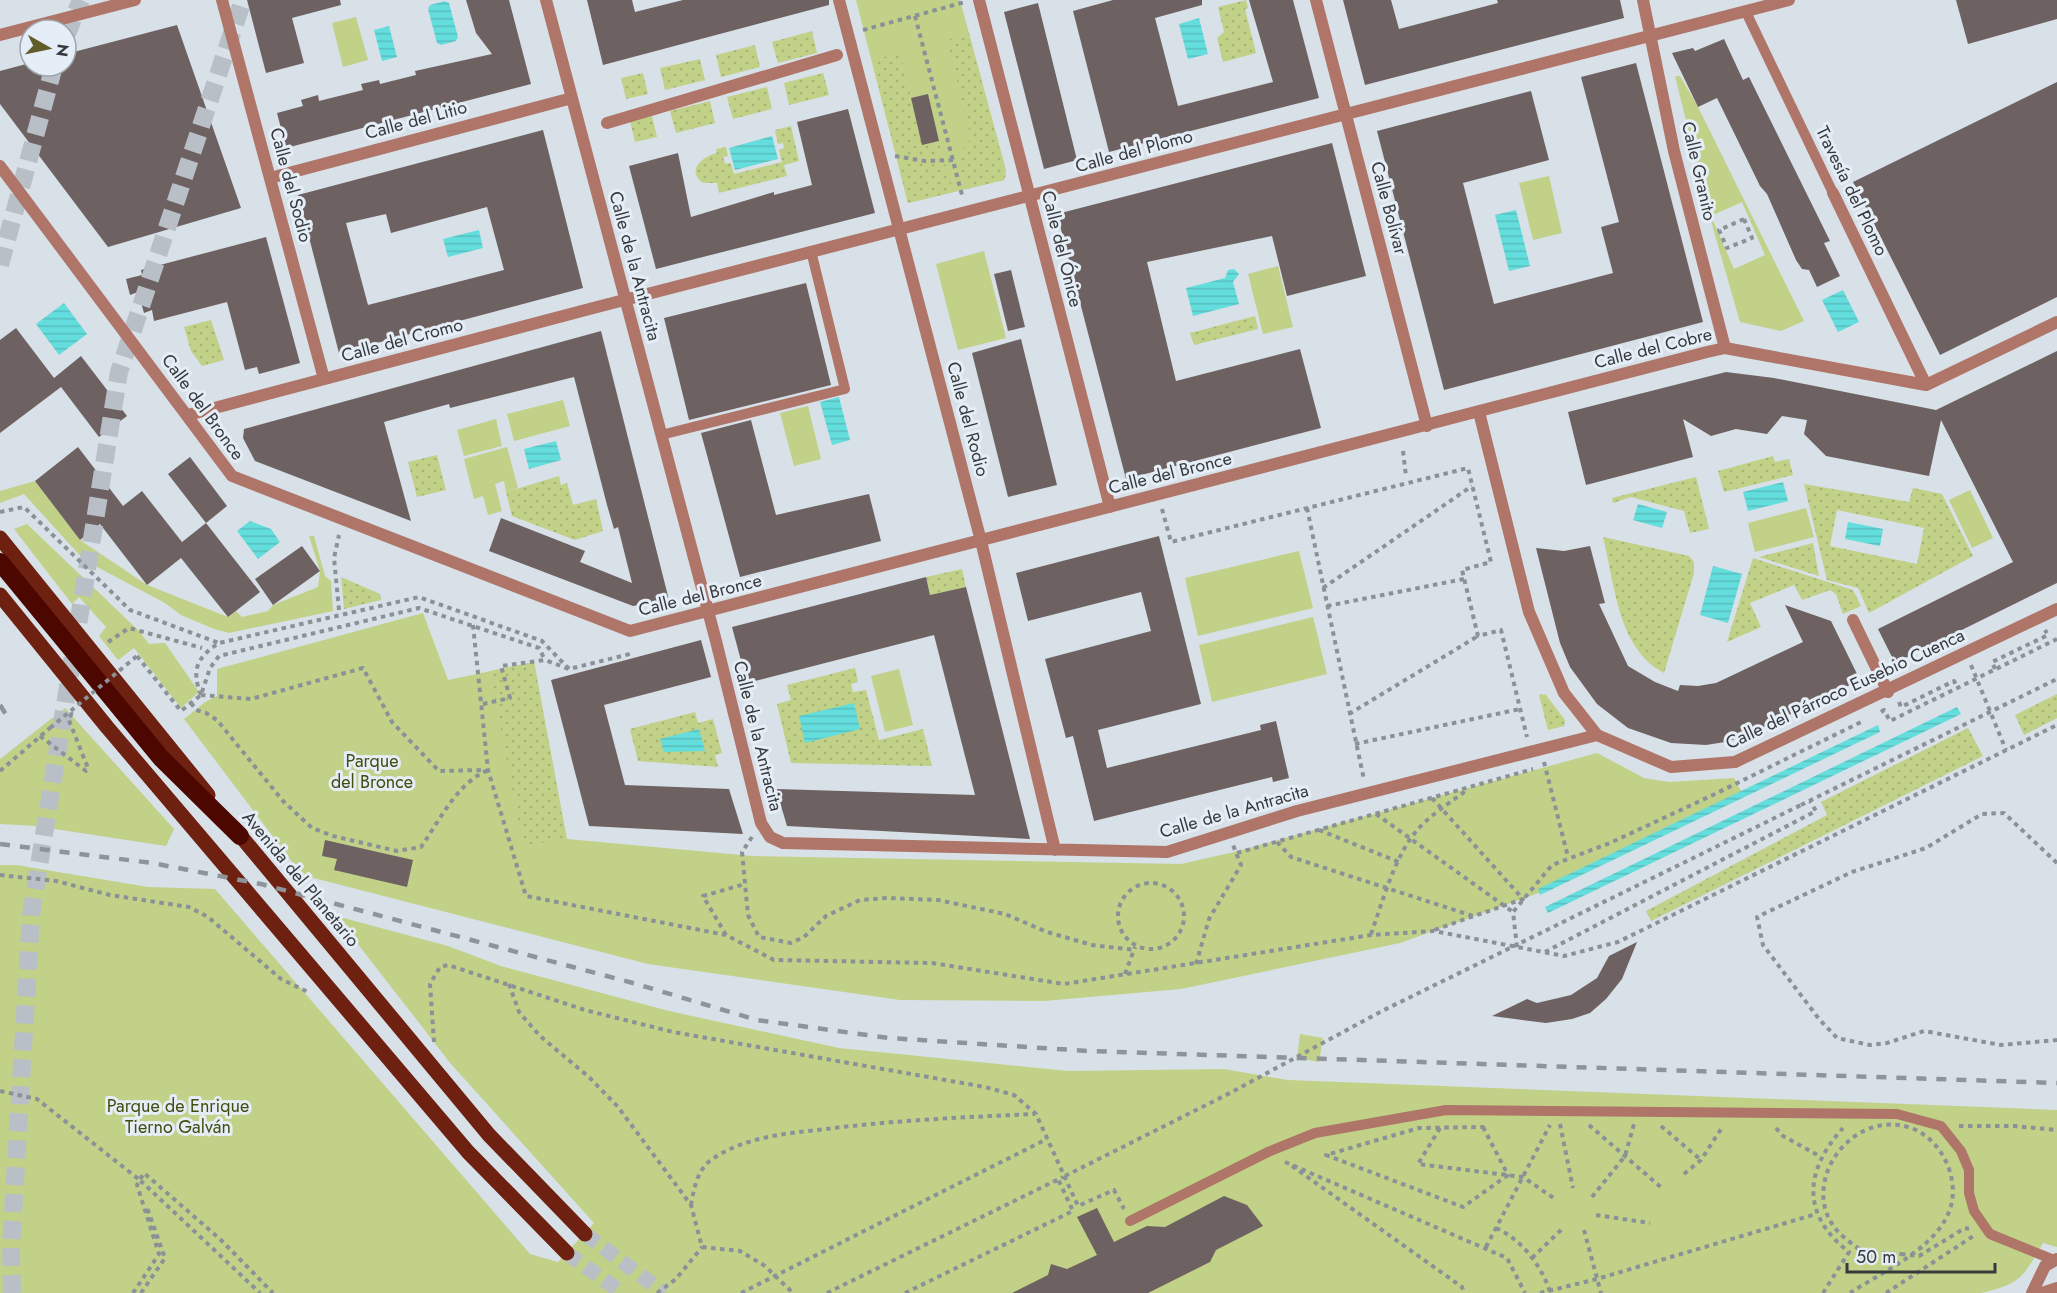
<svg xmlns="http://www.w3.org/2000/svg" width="2057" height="1293" font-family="Jost,sans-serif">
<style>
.park{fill:#c1d187;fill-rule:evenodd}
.garden{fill:url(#garden-dots);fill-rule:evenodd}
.water{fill:url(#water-rules)}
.building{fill:#6d6261;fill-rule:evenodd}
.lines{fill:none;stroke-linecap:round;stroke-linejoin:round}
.primary-tunnel{stroke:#b8bfc6;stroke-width:15;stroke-dasharray:15 8;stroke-linecap:butt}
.highway-tunnel{stroke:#b8bfc6;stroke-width:18;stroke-dasharray:18 9;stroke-linecap:butt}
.path{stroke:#8b9197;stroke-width:4;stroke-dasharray:4.5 4.5;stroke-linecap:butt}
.lane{stroke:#ae7568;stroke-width:10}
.street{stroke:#ae7568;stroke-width:12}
.primary{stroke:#6e2011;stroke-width:15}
.highway{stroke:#4c0800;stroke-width:18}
.rail{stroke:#8f949a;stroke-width:4.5;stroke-dasharray:10 10;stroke-linecap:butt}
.path-bridge{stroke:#8b9197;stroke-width:4;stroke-dasharray:4.5 4.5;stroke-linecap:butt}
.labels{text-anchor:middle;stroke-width:6;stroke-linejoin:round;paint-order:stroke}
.street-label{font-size:18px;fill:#373a3d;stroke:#e5edf6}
.park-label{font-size:18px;fill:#434d10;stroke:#e5edf6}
</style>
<defs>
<pattern id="garden-dots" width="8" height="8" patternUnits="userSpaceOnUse" patternTransform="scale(1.5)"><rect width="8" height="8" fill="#c1d187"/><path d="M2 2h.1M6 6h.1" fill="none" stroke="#a6b475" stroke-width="1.8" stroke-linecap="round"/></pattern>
<pattern id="water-rules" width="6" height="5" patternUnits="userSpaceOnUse" patternTransform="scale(1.5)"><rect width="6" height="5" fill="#64dddd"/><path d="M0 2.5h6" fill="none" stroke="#57bebf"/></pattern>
</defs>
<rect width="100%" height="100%" fill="#d8e0e8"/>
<path class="park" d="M856 0H960L1006 170 1004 180 908 203Z
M356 17 368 60 343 67 332 23Z
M1675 76H1680L1698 107 1804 321 1781 331 1740 322 1711 221ZM1742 202 1765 255 1734 269 1711 216Z
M1549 176 1562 233 1533 240 1519 183Z
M984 251 1006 338 958 350 936 264Z
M1278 266 1293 327 1263 334 1248 274Z
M563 400 570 426 514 441 507 414Z
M808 406 821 459 794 466 780 413Z
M496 419 502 446 464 456 457 430Z
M507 447 518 488 506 492 504 481 495 484 502 511 488 515 483 496 474 499 464 459Z
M35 481 80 540 147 585 228 617 236 611 242 617 268 611 273 605 318 587 320 571 309 536H314L325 576 331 581 333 611 229 633 214 629 181 615 165 603 84 560 24 494 0 503V491Z
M1970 490 1993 538 1972 548 1949 500Z
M1806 508 1814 537 1755 552 1748 523Z
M27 524 139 631 149 644 165 643 199 692 181 708 134 648 118 660 99 636 106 627 79 597 72 604 14 529Z
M1299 551 1313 608 1198 636 1185 578Z
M423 613 448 680 534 662 567 839 752 856 1181 864 1234 852 1597 753 1644 778 1669 782 1734 778 1744 797 1536 894 1400 943 1181 989 1044 1001 900 1000 648 964 302 875 184 719 205 702 217 696V669Z
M1313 617 1327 674 1212 702 1199 645Z
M899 669 913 725 885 732 871 676Z
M65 708 174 829 166 846 35 826 0 824V759Z
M0 865H16L148 887 215 889 530 1254 558 1262 594 1223 451 1064 336 916 448 946 501 966 669 1011 839 1048 1068 1071 1224 1069 1288 1080 2057 1110V1247L2043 1243C2023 1277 2021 1284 1981 1293H0Z
M1300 1034 1323 1038 1319 1062 1297 1058Z"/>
<path class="garden" d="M1246 0 1248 8 1245 9 1256 53 1223 62 1217 38 1224 32 1218 7Z
M812 31 817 53 778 63 772 42Z
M969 33 1006 175 1004 180 966 189 957 155 971 139 947 40Z
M755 45 760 67 721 77 716 55Z
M900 53 922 144 939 141 942 157H912L895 151 872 60Z
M700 59 705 80 665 90 660 68Z
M643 73 648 94 626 99 621 78Z
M823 73 829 95 789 105 784 83Z
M767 87 772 109 733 119 727 97Z
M710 101 715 123 676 133 670 111Z
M652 116 657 137 635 142 630 121Z
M791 126 799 161 784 165 787 176 719 193 717 183H703C685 170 704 156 717 153L716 149 726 147 728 156 723 157 725 164 731 163 734 174 782 162 779 150 784 148 783 143 778 144 775 130Z
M897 160 947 165 953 192 908 203Z
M1255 316 1258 329 1194 345 1190 333Z
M211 320 224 360 202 366 191 351 184 327Z
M437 455 446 490 417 497 408 462Z
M1773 456 1775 462 1789 459 1793 475 1724 492 1718 471Z
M559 476 561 485 567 483 573 505 596 499 603 531 575 540 512 516 506 492Z
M1696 477 1709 529 1690 533 1684 511 1631 497 1613 503 1612 498Z
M1804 484 1909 502 1913 488 1942 494 1973 556 1869 613 1858 588 1827 580ZM1837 510 1924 528 1917 564 1830 546Z
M1603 537 1689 556 1694 562V573L1664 673C1617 648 1615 584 1603 537Z
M1813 543 1819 576 1759 557Z
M1753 558 1853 590 1861 606 1843 614 1836 594 1830 590 1802 600 1794 585 1750 603 1761 627 1727 642Z
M962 569 966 587 930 595 926 577Z
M341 577 380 594 381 600 344 609Z
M534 662 566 838 523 847 490 671Z
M855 668 858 682 851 684 853 692 866 690 879 740 923 729 932 766 791 763 777 704 791 700 787 685Z
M1541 694 1546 695 1565 720 1564 726 1548 730 1539 695Z
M2057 694V718L2024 735 2015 715Z
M695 712 698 723 713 719 722 753 715 755 718 767 638 761 630 729Z
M1968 728 1983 756 1651 921 1646 911 1827 815 1821 802Z"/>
<path class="water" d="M445 1 449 3 458 37 456 41 441 45 437 43 428 9 430 5Z
M1199 18 1208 54 1188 59 1179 24Z
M389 26 397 57 382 61 374 30Z
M772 136 778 159 735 170 729 148Z
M1516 210 1530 266 1509 271 1495 215Z
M479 230 483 248 448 257 443 239Z
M1234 269 1239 274 1233 282 1239 304 1193 316 1186 288 1225 278 1228 270Z
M1843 290 1859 322 1838 332 1822 300Z
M64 303 87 334 59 355 36 324Z
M839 397 850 440 832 445 820 402Z
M556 441 561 460 529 469 524 449Z
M1783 482 1788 501 1748 511 1743 492Z
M1638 504 1667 512 1662 528 1633 520Z
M250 521 271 529 280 542 258 559 237 531Z
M1848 522 1883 529 1880 546 1845 539Z
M1713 566 1742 574 1728 623 1700 615Z
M854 703 860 729 805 743 799 716Z
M1957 707 1961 714 1548 913 1545 907Z
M1878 725 1880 732 1540 895 1538 889Z
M699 729 705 751 664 752 660 739Z"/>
<path class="building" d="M247 0H340L341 5 292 18 304 63 266 73Z
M466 0H509L531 84 286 148 277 113 303 106 301 100 318 95 319 101 363 90 361 84 379 80 380 84 416 75 415 71 492 54 476 33Z
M587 0H632L635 12 683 0H829V5L603 65Z
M1113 0H1202V5L1155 18 1178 106 1273 82 1249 0H1293L1319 98 1109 152 1073 11Z
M1343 0H1391L1399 29 1498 3 1497 0H1620L1624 18 1365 85Z
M1956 0H2057V19L1968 44Z
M1038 3 1077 160 1044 169 1004 12Z
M177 25 241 208 108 247 0 104V71L30 63V66H66V54Z
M1724 39 1743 80 1749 77 1830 241 1824 243 1840 276 1817 287 1809 270 1802 269 1796 260 1767 194 1760 186 1717 98 1698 107 1672 53 1693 48 1695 51Z
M1636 63 1703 322 1444 390 1377 131 1531 91 1549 160 1463 183 1494 304 1613 273 1601 227 1619 222 1581 77Z
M2057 82V297L1940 355 1853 182Z
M928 94 939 141 922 145 911 98Z
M848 109 875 213 656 269 629 166 678 153 691 217 774 192V195L812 185 797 122Z
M543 130 583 288 339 353 298 195ZM487 207 504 270 368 305 346 223 386 214 391 233Z
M1332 143 1366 276 1287 296 1272 236 1147 262 1176 381 1300 349 1321 428 1126 479 1057 214Z
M266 237 300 363 259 374 257 367 245 370 227 302 154 321 152 310 144 313 138 292 130 295 126 279 142 275 141 270Z
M1011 270 1025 327 1008 331 994 274Z
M806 283 831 385 689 420 664 318Z
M16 328 54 378 81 356 127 416 99 437 61 387 0 433V340Z
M601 331 669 600 633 606 489 551 501 518 585 551 580 562 632 583 618 527 614 529 607 505 574 377 450 408 449 404 384 422 411 521 255 461 243 438 244 429Z
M1021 339 1057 485 1008 497 972 353Z
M2057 351V583L1895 663 1878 629 2013 562 1941 420 1929 476 1826 456 1804 434 1807 420 1782 416 1767 434 1736 429 1711 436 1683 419 1693 457 1586 485 1568 412 1726 372 1774 378 1936 410Z
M751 420 776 515 869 494 881 541 740 577 701 433Z
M78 447 123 506 142 491 182 542 206 523 260 592 228 617 181 558 147 585 100 524 80 540 35 481Z
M190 457 227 506 206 523 168 474Z
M1159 536 1201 704 1098 730 1107 768 1261 730 1260 725 1276 721 1289 778 1273 782 1272 777 1094 821 1073 736 1066 738 1045 659 1151 631 1141 592 1028 621 1016 573Z
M302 546 320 571 273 605 255 579Z
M1590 546 1605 603 1599 604 1628 666 1655 682 1678 691 1680 685 1698 686 1716 683 1803 642 1785 605 1831 621 1860 680 1748 735 1725 742 1706 745 1671 743 1628 728 1597 704 1570 667 1560 643 1536 548 1564 551Z
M926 577 930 595 966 587 1030 839 787 826 776 789 975 795 934 635 747 683 732 627Z
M701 640 711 677 604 705 625 785 729 789 743 834 589 826 551 680Z
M325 840 413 860 407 887 334 870 337 859 322 856Z
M1637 942 1622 979 1606 999 1590 1013 1572 1019 1546 1023 1492 1016 1527 999 1537 1003 1571 995 1597 978 1609 956Z
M1224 1196 1247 1205 1263 1226 1216 1250 1210 1262 1148 1293H1012L1048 1275 1051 1264 1067 1269 1097 1255 1077 1217 1097 1208 1114 1242 1147 1226 1165 1227Z"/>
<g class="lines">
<path class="primary-tunnel" d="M585 1234 664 1293
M567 1253 622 1293"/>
<path class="highway-tunnel" d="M66 36 81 0
M0 265 54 66
M12 1293 11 1247 31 915 119 372 243 0"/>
<path class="path" d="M915 16 962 195
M863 30 965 2
M895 156 925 161 953 160
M1744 219 1752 238 1727 248 1719 230Z
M1403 451 1406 476
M1307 508 1364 780
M1162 509 1171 542 1468 468 1491 562 1462 570 1478 636 1501 630 1527 737
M0 512 24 507 130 610 219 643
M1323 588 1472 486
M1327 606 1464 579
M339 610 334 558 339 535
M473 625 488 770 526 896 726 935 774 960 932 963 1064 984 1371 935 1434 931 1564 956 1618 942 2057 725
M108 642 129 628 202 648
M137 656 181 711 201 695 210 668 219 656 419 608 539 648 545 660
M1971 665 2006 750
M1995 669 1992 662 2048 635 2045 630
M201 695C191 670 197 657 219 643L419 597 542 641 569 669
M201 695 251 699 363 668 392 722 439 771 484 770
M1899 702 1901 707 1954 681 1957 687
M191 703 196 710 206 713 217 720 283 801 312 828 333 836 397 851 421 847C440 820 457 783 488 770
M483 704 510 698 501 666 545 660 569 669 634 653
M1881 712 1884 710 1890 721 2057 639
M1349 714 1478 636
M40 736 86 771 88 768 68 718 72 714 74 716
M1355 744 1520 709
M1544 762 1568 857
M0 771 50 728
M1432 798 1523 899 1434 930
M1801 805 2057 679
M1376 814 1513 912
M1319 830 1399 862
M752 837 742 852 748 915 759 937 791 943 804 937 826 916 860 900 887 898 938 900 1005 914 1047 932 1092 945 1135 950
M1277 842 1291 857 1473 916
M1237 853 1533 769
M2057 863 2004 813 1982 814 1926 848 1852 872 1757 917 1763 945 1819 1019 1837 1038 1870 1045 1887 1043 1924 1031 2001 1045 2057 1040
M0 875 56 881 110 895 189 907 208 917 281 979 310 993
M1118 916a33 33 0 1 1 66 0a33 33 0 1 1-66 0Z
M1371 934C1383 901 1395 854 1419 828 1433 813 1451 802 1467 790
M726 935 703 896 745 884
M1517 947 1513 912 1552 865 1610 843 1715 794 1863 721
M1545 952 1816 811 1810 801
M1196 964 1209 919 1241 865 1233 845
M1125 974 1135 947
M509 984 519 1012 540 1036 590 1078 618 1107 691 1205 702 1247 740 1251 765 1266 793 1293
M434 1042 430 984 440 967 448 965 585 1010 673 1032 985 1087 1014 1095 1036 1114 1078 1206 1114 1190 1124 1209
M0 1091 37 1099 141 1181
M1560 1124 1573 1188
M1589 1125 1663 1189
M1661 1126 1701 1160
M1959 1126H2014L2057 1130
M1483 1127 1508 1175 1463 1207 1326 1155 1419 1128Z
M1440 1128 1418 1164 1523 1177 1555 1199
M1776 1128 1783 1136 1821 1157
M1285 1162 1507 1258 1525 1293
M1292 1166 1462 1287 1464 1293
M1684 1174 1701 1160 1723 1126
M141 1184 142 1182 260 1293
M1592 1197 1625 1156 1634 1124
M691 1205C694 1189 697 1170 711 1160 746 1135 793 1133 834 1128 901 1120 968 1117 1035 1114
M1596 1215 1650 1223
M1496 1228C1521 1239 1542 1266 1550 1292
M1584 1230 1601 1293
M1486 1247 1550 1125
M1901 1254 1919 1256 1965 1228 1969 1229
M1532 1258 1562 1229
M133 1293 159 1254 137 1185 144 1173 220 1239 273 1293
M141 1293 165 1258 146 1205
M657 1293 676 1279 702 1247
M741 1293 1047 1139
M827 1293 1063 1177
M905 1293 1073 1211 1058 1179
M1540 1293 1597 1279 1816 1214
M1823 1293 1849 1252C1801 1215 1804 1171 1843 1128
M1886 1293 1975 1235"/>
<path class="lane" d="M1746 12 1833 193
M661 435 845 389 811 251
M1130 1221 1268 1152 1315 1133 1446 1110 1897 1114 1941 1126 1961 1151 1969 1170V1193L1974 1211 1990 1234 2054 1260"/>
<path class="street" d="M222 0 324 379
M546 0 716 641 761 823 770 837 783 843 1167 852 1297 811 1597 735
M839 0 981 541 1055 850
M979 0 1110 507
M1316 0 1427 426
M1643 0 1674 151 1725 348
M0 35 135 0
M607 123 837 55
M0 166 232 476 630 631 1707 352 1725 348 1926 385
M270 178 572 98
M1833 193 1926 385
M1926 385 2057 322
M1479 412 1529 612 1564 693 1597 735 1671 767 1735 762 2057 609
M188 415 597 307 1789 0
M1853 620 1888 692
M2032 1293 2045 1266 2057 1259
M2042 1293 2057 1288"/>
<path class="primary" d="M0 538 208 795
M0 595 107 727 468 1152 567 1253
M234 828 489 1135 585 1234"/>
<path class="highway" d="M0 562 161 758 240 836"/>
<path class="rail" d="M0 705 10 721
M0 844 152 863 261 884 633 983 757 1020 889 1038 1088 1051 2057 1083"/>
<path class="path-bridge" d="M50 728 137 656
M1065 1176 1230 1093 1382 1011 1801 805
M1850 1293C1896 1263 1973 1233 1948 1166 1941 1149 1928 1134 1911 1128 1847 1106 1791 1195 1845 1238 1850 1242 1855 1247 1860 1249 1873 1254 1887 1253 1901 1254"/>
</g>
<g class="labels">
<g class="street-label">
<text transform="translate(416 120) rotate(-15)" y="6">Calle del Litio</text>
<text transform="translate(1134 151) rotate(-15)" y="6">Calle del Plomo</text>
<text transform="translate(1699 171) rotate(77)" y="6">Calle Granito</text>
<text transform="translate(291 185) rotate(75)" y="6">Calle del Sodio</text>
<text transform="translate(1852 191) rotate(64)" y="6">Travesía del Plomo</text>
<text transform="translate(1389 208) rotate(75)" y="6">Calle Bolívar</text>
<text transform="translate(1062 249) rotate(76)" y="6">Calle del Ónice</text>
<text transform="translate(635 266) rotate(75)" y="6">Calle de la Antracita</text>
<text transform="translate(402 340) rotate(-15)" y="6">Calle del Cromo</text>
<text transform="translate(1653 348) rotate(-14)" y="6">Calle del Cobre</text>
<text transform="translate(203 407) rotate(54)" y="6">Calle del Bronce</text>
<text transform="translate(968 419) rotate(75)" y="6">Calle del Rodio</text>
<text transform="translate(1170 473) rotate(-14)" y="6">Calle del Bronce</text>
<text transform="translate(700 595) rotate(-14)" y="6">Calle del Bronce</text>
<text transform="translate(1845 689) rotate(-25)" y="6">Calle del Párroco Eusebio Cuenca</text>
<text transform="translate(758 736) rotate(76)" y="6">Calle de la Antracita</text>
<text transform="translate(1234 811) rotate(-16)" y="6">Calle de la Antracita</text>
<text transform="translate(301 879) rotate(50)" y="6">Avenida del Planetario</text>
</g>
<g class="park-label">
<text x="372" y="767">Parque<tspan x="372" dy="21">del Bronce</tspan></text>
<text x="178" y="1112">Parque de Enrique<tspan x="178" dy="21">Tierno Galván</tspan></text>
</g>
</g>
<g transform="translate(48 48) rotate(99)"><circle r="28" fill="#e5edf6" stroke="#9fa5ac" stroke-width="1.5"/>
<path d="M0-4.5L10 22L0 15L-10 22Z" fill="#605d2a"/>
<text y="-9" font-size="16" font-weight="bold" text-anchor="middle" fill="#373a3d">N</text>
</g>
<path d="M1847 1263v9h148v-9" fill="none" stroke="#373a3d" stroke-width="3"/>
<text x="1856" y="1263" font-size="18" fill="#373a3d" stroke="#e5edf6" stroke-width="4.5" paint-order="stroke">50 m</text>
</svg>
